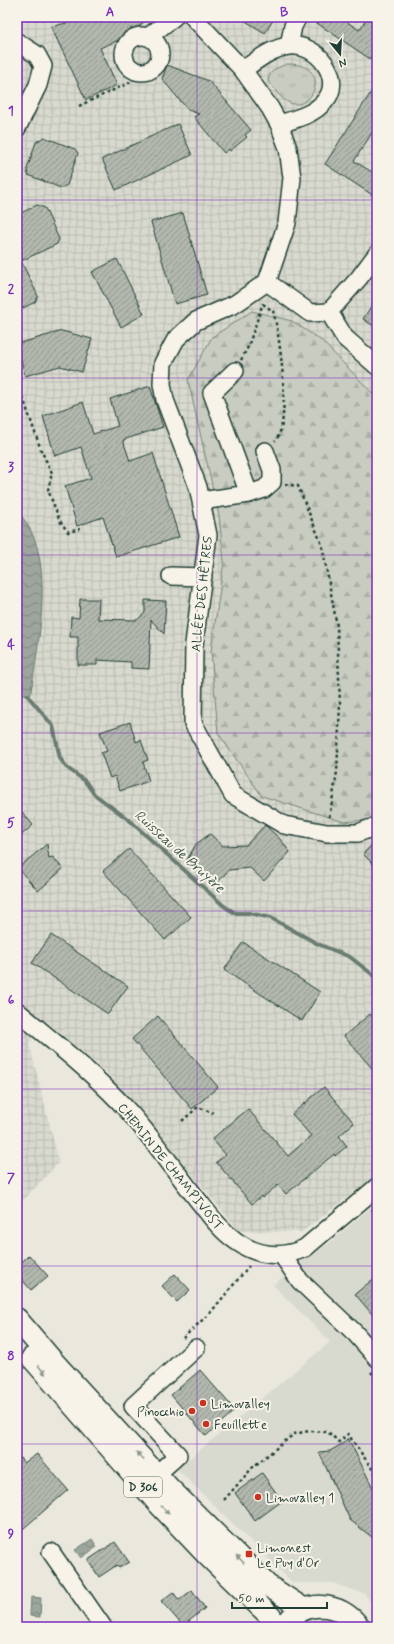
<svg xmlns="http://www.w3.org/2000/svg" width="394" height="1644" font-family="Mynerve,sans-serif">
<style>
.built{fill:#d9dacf}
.industrial{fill:url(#industrial-grid)}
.grass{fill:url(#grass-tufts);stroke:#74847a}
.forest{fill:url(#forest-firs);stroke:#74847a}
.water{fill:url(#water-waves);stroke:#6a7c72}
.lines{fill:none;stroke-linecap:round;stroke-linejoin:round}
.stream{stroke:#6a7c72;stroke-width:4}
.building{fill:url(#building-hatch);stroke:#1f3d34}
.minor-casing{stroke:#1f3d34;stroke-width:20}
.major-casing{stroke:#1f3d34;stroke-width:24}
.path{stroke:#1f3d34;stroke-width:2.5;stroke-dasharray:3 3;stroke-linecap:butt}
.minor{stroke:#f7f3e8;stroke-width:17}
.major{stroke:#f7f3e8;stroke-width:21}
.oneway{fill:#8b988e}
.grid{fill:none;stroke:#7b2cbf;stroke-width:1;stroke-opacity:0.55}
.poi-dot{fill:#c8321e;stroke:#f7f3e8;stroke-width:1.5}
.labels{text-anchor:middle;stroke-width:4;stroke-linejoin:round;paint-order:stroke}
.shield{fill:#f7f3e8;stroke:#60746a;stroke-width:1}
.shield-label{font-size:12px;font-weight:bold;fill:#1f3d34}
.street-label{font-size:13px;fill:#1f3d34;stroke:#f7f3e8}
.poi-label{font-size:13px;fill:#1f3d34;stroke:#f7f3e8;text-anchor:start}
.water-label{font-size:14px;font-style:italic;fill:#445c53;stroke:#f7f3e8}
.neatline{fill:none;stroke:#7b2cbf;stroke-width:1.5}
.grid-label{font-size:13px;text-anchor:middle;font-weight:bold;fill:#7b2cbf}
</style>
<defs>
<pattern id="industrial-grid" width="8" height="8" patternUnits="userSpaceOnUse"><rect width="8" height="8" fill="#d9dacf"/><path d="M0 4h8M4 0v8" fill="none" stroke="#babcb2"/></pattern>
<pattern id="grass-tufts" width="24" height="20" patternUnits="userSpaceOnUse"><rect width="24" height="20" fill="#c8ccc1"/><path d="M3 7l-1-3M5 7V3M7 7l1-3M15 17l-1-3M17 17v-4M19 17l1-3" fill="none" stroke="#abb0a6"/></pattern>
<pattern id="forest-firs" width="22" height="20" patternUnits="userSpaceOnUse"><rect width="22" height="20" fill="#c8ccc1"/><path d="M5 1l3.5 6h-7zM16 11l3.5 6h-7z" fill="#abb0a6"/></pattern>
<pattern id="water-waves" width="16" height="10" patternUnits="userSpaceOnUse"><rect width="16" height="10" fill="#9ca69c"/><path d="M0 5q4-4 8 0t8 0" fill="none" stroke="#7f8880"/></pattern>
<pattern id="building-hatch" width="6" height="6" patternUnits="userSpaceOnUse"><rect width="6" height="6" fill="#b2b8ae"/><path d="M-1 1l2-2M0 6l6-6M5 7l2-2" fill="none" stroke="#90978e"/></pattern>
</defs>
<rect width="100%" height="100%" fill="#eae8dd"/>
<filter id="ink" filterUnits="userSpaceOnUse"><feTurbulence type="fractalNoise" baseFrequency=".025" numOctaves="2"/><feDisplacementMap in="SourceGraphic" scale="8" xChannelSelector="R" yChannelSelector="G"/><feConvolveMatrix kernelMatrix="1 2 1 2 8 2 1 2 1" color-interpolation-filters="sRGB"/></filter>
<g filter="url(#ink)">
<path class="built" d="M377 1202V1612L365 1594 332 1583H293L177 1469 330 1342 273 1285 301 1262 328 1244Z"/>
<path class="industrial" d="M17 17H377V1175L302 1232 239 1231 107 1073 47 1022 29 1043 59 1162 17 1207Z"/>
<path class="grass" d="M287 64C333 63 314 112 290 103 280 99 274 88 268 81 270 69 277 68 287 64Z"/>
<path class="forest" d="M252 311 292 321 322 341 377 398V819L344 822 262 796 218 733 211 651 224 561 219 516 188 380 212 337Z"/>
<path class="water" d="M17 510C22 517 27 523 31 531 53 576 37 650 30 698L17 692Z
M92 1539 97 1547 81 1558 75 1550Z
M31 1597 41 1598 40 1617 30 1616Z"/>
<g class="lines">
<path class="stream" d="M27 695 53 726 60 758 66 767 85 781 94 794 129 820 224 906 235 913H249L271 918 318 944 350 957 377 978"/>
</g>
<path class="building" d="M88 17H150L126 37 100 48 117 85 86 100 51 27Z
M239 17H275L265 33Z
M308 17H340L359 30 368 17H377V48L370 59Z
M167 65 209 81 251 130 245 135 247 137 230 151 229 149 224 153 194 117 199 114 188 110 162 79Z
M377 83V125L354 161 377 175V198L325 164Z
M178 124 192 155 116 190 102 159Z
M44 137 75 149 78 153 67 185 61 188 28 175 27 169 36 142Z
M37 205 45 208 59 239 57 244 21 261 38 296 35 302 17 311V215Z
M183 213 207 295 175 304 151 222Z
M117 259 144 314 121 327 92 272Z
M377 297V328L363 319Z
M62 331 92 339 82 372 60 366 25 376 17 344Z
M150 386 163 427 123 440 130 461 153 453 179 537 116 557 103 517 77 526 65 486 91 478 81 447 55 456 43 416 83 402 93 434 118 426 110 399Z
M80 599H99L98 619 137 620 145 613V600L166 601 164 634 151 620 149 669 131 668V662L97 660V665H78V637H70L71 617 79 618Z
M130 722 136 742 141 740 148 760 143 762 149 781 120 791 115 776 110 778 101 753 107 751 100 732Z
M17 806 33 825 17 839Z
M265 825 280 839 290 852 264 881 250 868 229 870 215 885 187 860 196 844 210 834 223 846 246 845Z
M377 839V868L363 854Z
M47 844 49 858 53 857 63 869 38 891 18 868Z
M129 849 191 917 165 940 103 871Z
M51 935 128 986 108 1014 32 963Z
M243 942 320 992 302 1021 224 970Z
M370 1014 377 1022V1074L344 1036Z
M158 1016 218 1087 192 1109 132 1039Z
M324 1087 354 1123 339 1136 347 1146 335 1156 334 1154 286 1194 278 1185 262 1198 261 1196 252 1204 216 1162 226 1155 212 1139 248 1109 288 1156 311 1136 292 1114Z
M29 1255 48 1276 31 1290 17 1274V1267Z
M175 1274 190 1290 177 1302 162 1286Z
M377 1276V1320L355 1294Z
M200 1370 235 1410 206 1436 171 1395Z
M348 1438 377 1496V1541L350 1520 319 1452 330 1451 342 1444Z
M17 1454 24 1463 37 1454 68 1490 17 1534Z
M262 1473 282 1501 255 1521 235 1493Z
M115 1542 129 1562 119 1568 117 1565 99 1577 88 1560Z
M192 1590 205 1608 183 1626 161 1601 173 1592 179 1600Z"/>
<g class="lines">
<defs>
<path id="minor" d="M193 17 243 70 270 108 279 124 288 148 292 178 287 223 267 282 235 304 196 321 176 339 163 363 162 384 165 400 198 487 208 535 194 644 193 723 233 795 284 825 327 833H358L374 827
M124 54a18 18 0 1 1 36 0a18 18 0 1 1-36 0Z
M148 37 174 17
M17 42 37 55 43 66 38 85 17 128
M289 46 293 26 298 17
M243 70C257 60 272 48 289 46 316 42 345 78 325 101 313 115 296 119 279 124
M267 282 310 313 329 312 345 338 377 366
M329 312 359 278 377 254
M249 494 264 489 272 482V470L265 451
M201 501 249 494 212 393 235 371
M171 576 203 577
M17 1011C56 1044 96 1075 130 1113 154 1140 175 1171 197 1199 209 1214 220 1230 236 1241 257 1256 281 1259 305 1248L377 1187
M282 1255 300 1281 355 1333 377 1358
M157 1474 178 1455 133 1406 196 1348
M51 1552 103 1627"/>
<path id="major" d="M17 1319 51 1359 170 1489 267 1585 304 1609
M32 1358 158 1503 208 1556 271 1617 274 1627
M284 1627C302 1598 341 1601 359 1627"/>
</defs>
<use href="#minor" class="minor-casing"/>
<use href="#major" class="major-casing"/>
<path class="path" d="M79 106 133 81 138 72
M263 304 273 311C280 335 292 424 275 441
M241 360 248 347 263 303
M17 395 23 398 41 450 52 473 48 490 60 521 68 532 80 529
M285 484 298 486 322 545 337 626 340 704 337 772 329 819
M182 1121 198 1107 213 1113
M372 1209 377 1215
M183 1338 211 1312 249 1266
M371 1372 377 1378
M224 1500 253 1467 294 1434 309 1431 328 1432 339 1442 348 1434 375 1473H377"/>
<use href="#minor" class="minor"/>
<use href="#major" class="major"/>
</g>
<defs><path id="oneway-solid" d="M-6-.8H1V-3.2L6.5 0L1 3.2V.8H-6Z"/></defs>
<g class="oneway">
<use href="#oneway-solid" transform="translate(42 1370) rotate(50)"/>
<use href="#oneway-solid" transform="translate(140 1456) rotate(-133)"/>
<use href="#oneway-solid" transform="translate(165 1510) rotate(46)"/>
<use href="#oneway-solid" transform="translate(240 1559) rotate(-135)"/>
</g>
</g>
<path class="grid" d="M197 17V1627M17 200H377M17 378H377M17 555H377M17 733H377M17 911H377M17 1089H377M17 1266H377M17 1444H377"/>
<g class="poi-dot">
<circle cx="203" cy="1403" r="4"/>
<circle cx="192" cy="1411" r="4"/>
<circle cx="206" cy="1424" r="4"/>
<circle cx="258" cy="1497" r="4"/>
<rect x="245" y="1550" width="8" height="8" rx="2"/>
</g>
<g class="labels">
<rect class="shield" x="124" y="1477" width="38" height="20" rx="3"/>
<g class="shield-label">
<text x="143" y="1491">D 306</text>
</g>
<g class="street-label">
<text transform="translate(201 594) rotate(-84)" y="5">ALLÉE DES HÊTRES</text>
<text transform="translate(171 1166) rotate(51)" y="5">CHEMIN DE CHAMPIVOST</text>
</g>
<g class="poi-label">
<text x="211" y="1408">Limovalley</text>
<text x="184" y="1416" text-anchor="end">Pinocchio</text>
<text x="214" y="1429">Feuillette</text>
<text x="266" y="1502">Limovalley 1</text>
<text x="257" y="1552">Limonest<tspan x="257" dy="15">Le Puy d'Or</tspan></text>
</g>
<g class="water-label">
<text transform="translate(180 851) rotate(42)" y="5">Ruisseau de Bruyère</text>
</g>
</g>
<rect width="394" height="1644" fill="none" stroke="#f7f3e8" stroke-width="44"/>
<g transform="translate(340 54) rotate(162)" stroke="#f7f3e8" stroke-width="3" paint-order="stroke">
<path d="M0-3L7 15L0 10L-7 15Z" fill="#1f3d34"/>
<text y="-6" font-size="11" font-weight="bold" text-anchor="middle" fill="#1f3d34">N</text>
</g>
<path d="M232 1602v6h95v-6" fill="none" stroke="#1f3d34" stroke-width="2"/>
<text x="238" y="1602" font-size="12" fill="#1f3d34" stroke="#f7f3e8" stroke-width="3" paint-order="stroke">50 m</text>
<rect x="22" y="22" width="350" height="1600" class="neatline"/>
<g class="grid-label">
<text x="110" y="16">A</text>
<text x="284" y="16">B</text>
<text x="11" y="115">1</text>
<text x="11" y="293">2</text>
<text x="11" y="471">3</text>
<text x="11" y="649">4</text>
<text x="11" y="827">5</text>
<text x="11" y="1004">6</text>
<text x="11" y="1182">7</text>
<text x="11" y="1360">8</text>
<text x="11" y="1538">9</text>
</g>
</svg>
